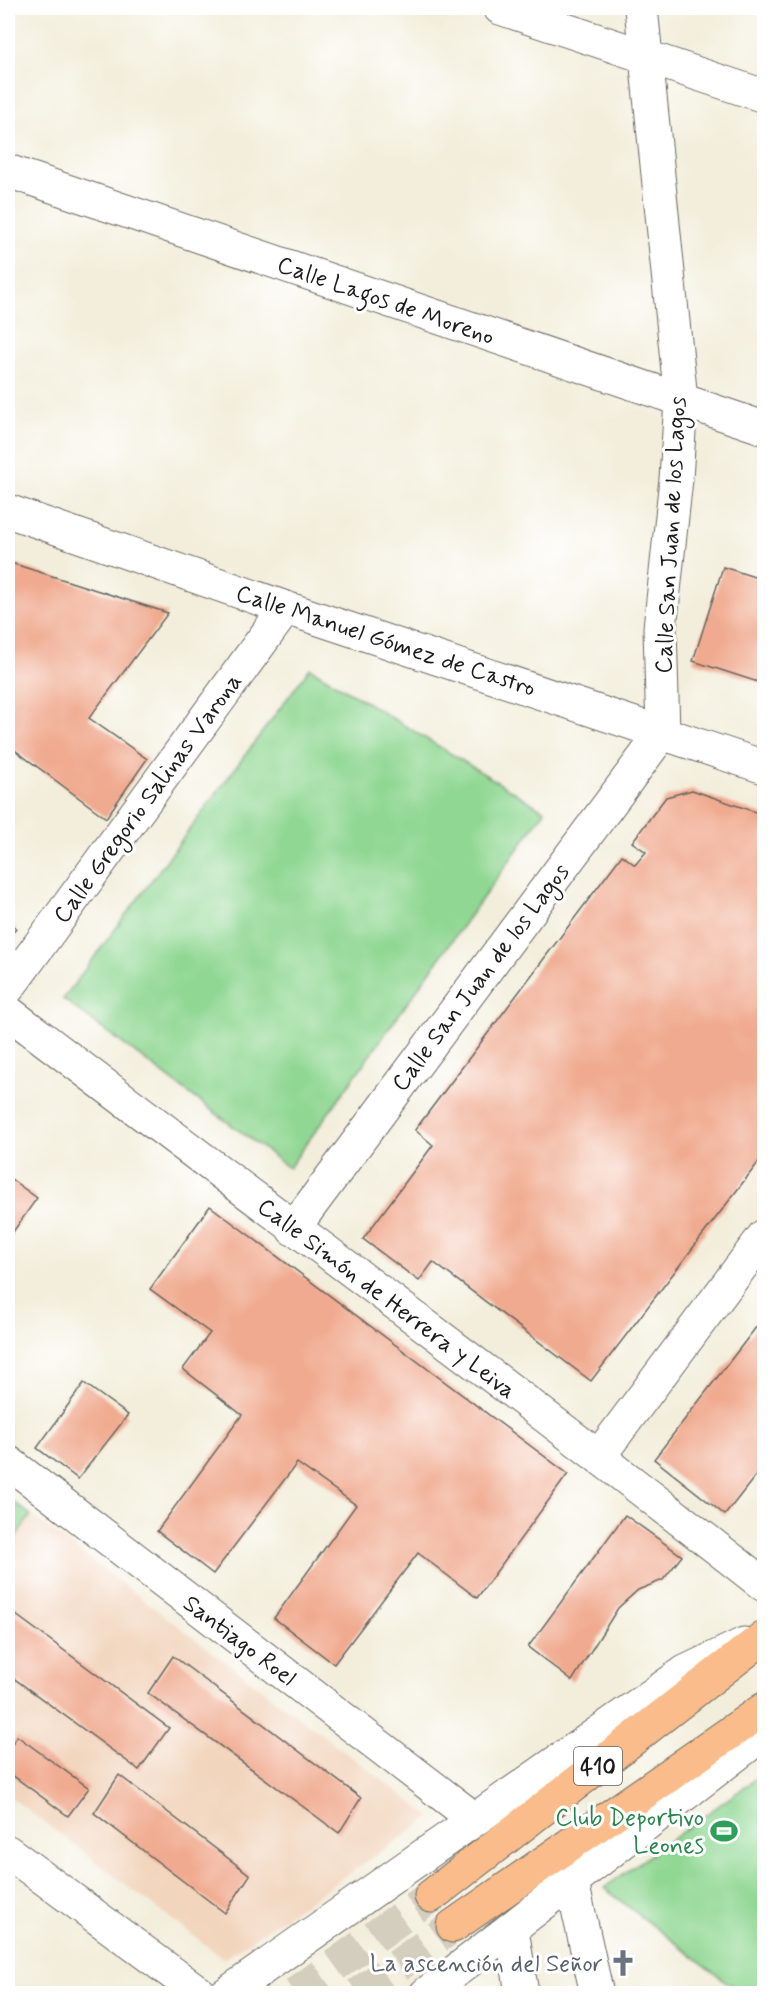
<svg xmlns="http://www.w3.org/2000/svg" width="772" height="2001" font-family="Mynerve,sans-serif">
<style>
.built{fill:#f2d5bd}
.green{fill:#8fd792;stroke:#567a57;stroke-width:1.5}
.building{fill:#f0aa8f}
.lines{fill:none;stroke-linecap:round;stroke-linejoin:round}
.major-tunnel{stroke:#d3cebe;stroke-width:33;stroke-dasharray:33 16;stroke-linecap:butt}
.minor-casing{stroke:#67665f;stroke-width:35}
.major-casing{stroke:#67665f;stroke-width:35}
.minor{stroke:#fff;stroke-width:33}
.major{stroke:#f9bc8a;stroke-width:33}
.labels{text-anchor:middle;stroke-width:6;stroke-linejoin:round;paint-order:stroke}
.shield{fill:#fff;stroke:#606060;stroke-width:1.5}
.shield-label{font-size:22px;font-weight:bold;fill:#1c1c1c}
.street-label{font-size:24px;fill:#1c1c1c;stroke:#fff}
.leisure-label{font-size:24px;fill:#27864d;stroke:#fff;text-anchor:end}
.worship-label{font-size:24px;fill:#5b616d;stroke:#fff;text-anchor:end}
</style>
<rect width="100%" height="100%" fill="#fff"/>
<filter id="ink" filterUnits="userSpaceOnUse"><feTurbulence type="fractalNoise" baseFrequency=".0167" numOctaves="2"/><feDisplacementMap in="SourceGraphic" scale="12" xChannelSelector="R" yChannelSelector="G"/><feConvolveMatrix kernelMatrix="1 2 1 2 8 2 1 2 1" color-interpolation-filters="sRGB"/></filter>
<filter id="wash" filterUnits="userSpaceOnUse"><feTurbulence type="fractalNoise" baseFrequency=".008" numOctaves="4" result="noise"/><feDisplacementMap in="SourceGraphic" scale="24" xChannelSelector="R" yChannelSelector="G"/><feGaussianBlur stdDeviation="1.35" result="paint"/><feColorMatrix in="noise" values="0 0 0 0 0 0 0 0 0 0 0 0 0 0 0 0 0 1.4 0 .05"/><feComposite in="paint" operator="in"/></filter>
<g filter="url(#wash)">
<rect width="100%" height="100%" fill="#f3eedb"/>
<path class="built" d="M31 1515 431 1817 224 1959 8 1795V1548Z"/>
<path class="green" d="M310 668 545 811 289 1168 63 999Z
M8 1498 31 1515 8 1548Z
M764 1773V1993H741L604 1888Z"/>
<g id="blocks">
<path class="building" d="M8 562 168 613 89 718 147 759 106 818 8 745Z
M723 567 764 580V684L693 661Z
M692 790 764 815V1155L591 1381 433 1262 419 1281 363 1239 433 1145 415 1130 622 855 635 865 646 852 632 842 666 797Z
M8 922 16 928 8 940Z
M8 1177 37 1198 8 1239Z
M210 1206 568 1474 477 1598 418 1553 334 1664 274 1618 356 1505 297 1463 213 1574 157 1531 242 1415 183 1369 210 1333 150 1289Z
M764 1317V1465L725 1515 654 1459Z
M84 1383 128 1415 78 1479 37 1448Z
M625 1515 682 1556 663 1580 638 1590 618 1608 572 1681 528 1647Z
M8 1609 169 1728 139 1770 8 1674Z
M173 1656 361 1798 339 1833 148 1693Z
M17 1736 89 1788 68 1816 8 1772V1750Z
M119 1775 250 1875 225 1913 94 1813Z"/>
</g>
</g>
<g filter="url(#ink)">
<use href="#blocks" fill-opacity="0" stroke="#67665f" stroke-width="1.5"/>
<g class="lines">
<path class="major-tunnel" d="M295 1994 431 1896
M358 1994 453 1926"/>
<defs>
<path id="minor" d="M500 8 764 96
M8 171 764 428
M8 511 286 608 764 767
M8 988 286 608
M8 1012C260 1204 516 1390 764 1585
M293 1229 663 732 660 628 676 479 681 400 641 8
M599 1456 764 1236
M8 1462 473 1818
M8 1852 201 1994
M572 1882 597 1994
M512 1929 522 1994
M226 1994 685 1672 744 1644
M426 1994 764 1733"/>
<path id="major" d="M431 1896 764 1637
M453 1926 764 1709"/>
</defs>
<use href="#minor" class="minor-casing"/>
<use href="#major" class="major-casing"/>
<use href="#minor" class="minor"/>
<use href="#major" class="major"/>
</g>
</g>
<defs>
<symbol id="stadium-bare" viewBox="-9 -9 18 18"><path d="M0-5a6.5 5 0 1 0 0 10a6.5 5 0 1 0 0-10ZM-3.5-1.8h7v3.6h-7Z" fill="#2e9e5b" stroke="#fff" stroke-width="2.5" paint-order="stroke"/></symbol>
<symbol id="church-bare" viewBox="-9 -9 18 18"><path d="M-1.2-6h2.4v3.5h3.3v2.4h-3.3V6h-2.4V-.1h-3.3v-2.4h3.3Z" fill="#6b7280" stroke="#fff" stroke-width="2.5" paint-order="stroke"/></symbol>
</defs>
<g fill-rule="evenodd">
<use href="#stadium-bare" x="705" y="1812" width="38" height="38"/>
<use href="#church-bare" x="604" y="1944" width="38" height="38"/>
</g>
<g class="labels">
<rect class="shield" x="574" y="1747" width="48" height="38" rx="4.5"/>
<g class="shield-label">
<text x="598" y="1774">410</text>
</g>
<g class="street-label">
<text transform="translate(386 300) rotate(19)" y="8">Calle Lagos de Moreno</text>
<text transform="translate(670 535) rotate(-87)" y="8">Calle San Juan de los Lagos</text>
<text transform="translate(386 640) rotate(18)" y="8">Calle Manuel Gómez de Castro</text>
<text transform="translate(147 798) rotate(-54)" y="8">Calle Gregorio Salinas Varona</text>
<text transform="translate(480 977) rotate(-53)" y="8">Calle San Juan de los Lagos</text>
<text transform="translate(387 1298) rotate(37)" y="8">Calle Simón de Herrera y Leiva</text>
<text transform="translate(240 1640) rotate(37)" y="8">Santiago Roel</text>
</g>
<g class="leisure-label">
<text x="704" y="1825">Club Deportivo<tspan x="704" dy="28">Leones</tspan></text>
</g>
<g class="worship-label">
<text x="603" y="1971">La ascención del Señor</text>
</g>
</g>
<rect width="772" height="2001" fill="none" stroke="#fff" stroke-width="30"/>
</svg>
